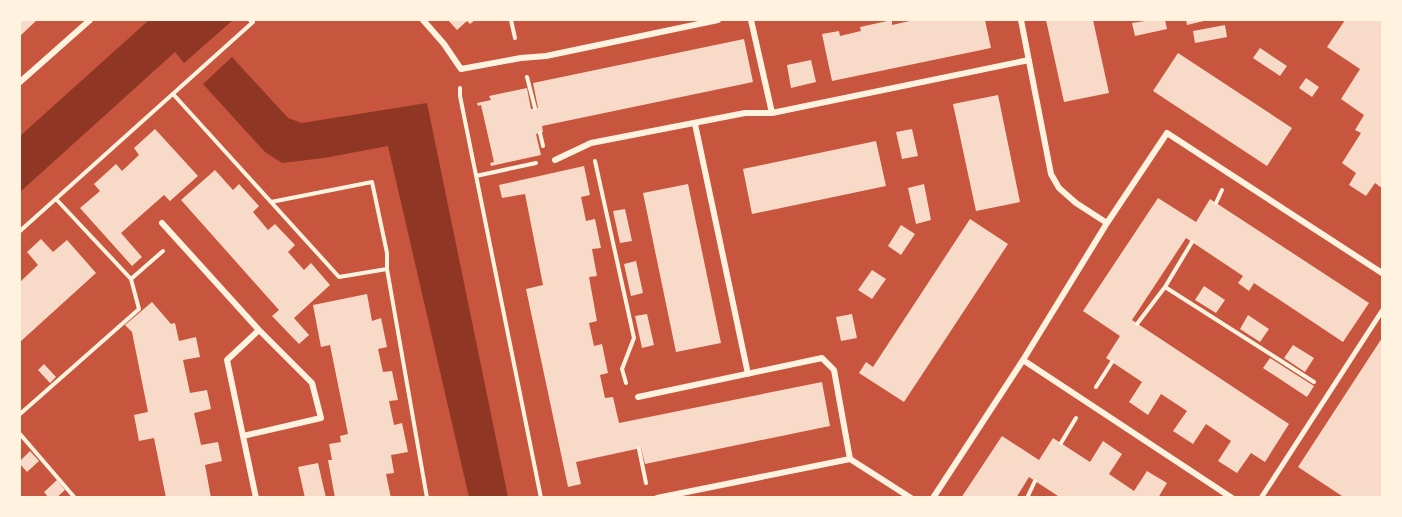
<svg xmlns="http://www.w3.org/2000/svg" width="1402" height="517" font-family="Roboto,sans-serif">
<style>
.water{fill:#8f3625}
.building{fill:#f7dbc8}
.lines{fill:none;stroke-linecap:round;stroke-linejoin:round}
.path{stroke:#fff3e0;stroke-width:4}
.pedestrian{stroke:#fff3e0;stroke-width:5}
.minor{stroke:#fff3e0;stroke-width:6}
</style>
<rect width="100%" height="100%" fill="#c8553d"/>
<path class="water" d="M149 20H233L184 63 175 52 20 192V136Z
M232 57 288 118 302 123 427 103 508 497H469L388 146 324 158 282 163 265 152 203 84Z"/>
<path class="building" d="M20 20H37L20 36Z
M448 20H475L470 24 467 21 457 30Z
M892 20V25L914 20H985L991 48 832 81 822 34 839 31 840 36 861 31 860 27Z
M1046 20H1093L1109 93 1064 102Z
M1152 20H1165L1167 29 1135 36 1132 23Z
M1186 20H1208L1187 25Z
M1345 20H1382V188L1375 183 1366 196 1349 185 1356 173 1342 163 1361 133 1355 130 1364 115 1341 99 1360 69 1327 47Z
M1225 25 1227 37 1195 43 1193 31Z
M744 39 753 82 542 126 543 132 536 134 541 155 491 166 490 163 494 162 481 105 478 106 477 103 491 100 489 96 527 88 531 109 538 108 533 83Z
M1260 48 1287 66 1280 76 1253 58Z
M1178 53 1292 128 1267 166 1153 91Z
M811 60 816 82 791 88 787 65Z
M1306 78 1319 87 1312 97 1299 88Z
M998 95 1020 202 976 211 953 104Z
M155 129 198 176 170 201 164 195 121 233 142 257 132 266 80 208 100 191 94 184 116 164 122 171 139 155 134 148Z
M912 129 918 156 902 159 896 132Z
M876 141 886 186 752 214 743 169Z
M584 166 590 195 581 197 586 221 595 219 601 248 592 249 597 276 589 277 597 321 589 323 594 346 602 344 608 373 600 375 605 398 613 397 619 423 822 382 830 426 645 464 641 448 576 462 581 484 568 487 526 289 543 285 525 194 502 198 499 185Z
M215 170 233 190 239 184 259 206 253 212 268 230 275 224 295 245 288 252 304 270 311 263 330 285 294 318 309 335 299 344 272 316 279 310 181 200Z
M688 184 721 343 676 352 643 193Z
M924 184 931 220 916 224 908 188Z
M1158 198 1196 222 1210 199 1369 303 1343 342 1254 283 1249 291 1238 283 1243 276 1186 238 1132 320 1289 424 1265 462 1251 453 1237 473 1218 461 1231 441 1206 424 1193 444 1173 431 1187 411 1161 394 1148 415 1129 402 1142 382 1106 358 1120 336 1083 311Z
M625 209 632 241 620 243 613 211Z
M970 219 1008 244 904 402 859 373 866 362 873 367Z
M901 225 915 234 901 255 888 246Z
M41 239 53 252 67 240 96 273 20 342V282L38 265 27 252Z
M636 261 643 293 631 296 624 264Z
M872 270 886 279 872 299 858 290Z
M1204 286 1225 300 1216 313 1195 300Z
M367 294 372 321 381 318 387 347 378 349 383 372 392 371 398 400 389 401 394 425 402 423 408 452 391 455 394 473 386 474 391 498H335L328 460H332L329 444 341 442 340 436 348 434 330 345 321 347 313 305Z
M152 302 171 324 175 323 179 341 196 337 200 357 183 360 190 393 207 390 211 409 194 413 201 445 218 442 222 461 205 465 211 498H166L154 438 139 441 134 415 148 412 132 332 125 325Z
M647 314 654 345 642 348 635 316Z
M852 314 857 338 841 341 836 317Z
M1248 315 1269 329 1260 342 1240 329Z
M1382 338V498H1345L1298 467Z
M1293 345 1314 358 1305 372 1284 358Z
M1270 358 1314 386 1307 397 1263 368Z
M44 364 56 377 50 383 38 370Z
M1002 436 1039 460 1053 438 1090 462 1103 441 1122 454 1109 474 1134 491 1147 471 1167 483 1158 498H1061L1029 477 1016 498H961Z
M30 451 39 461 27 472 20 464V461Z
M318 463 326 498H305L298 467Z
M57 480 65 490 56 498H49L44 492Z"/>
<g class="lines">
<path class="path" d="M511 20 515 38
M527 77 535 108
M460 88V96L541 498
M173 94 339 277 387 269 427 498
M540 133 543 146
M595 161 634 338 622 369 626 383
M476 176 536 163
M56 199 131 279 163 251
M271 202 372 182 387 253V269
M1216 203 1222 190
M20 231 253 22 250 20
M1165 287 1314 382
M1137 324 1165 287 1192 242
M1096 387 1112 362
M20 414 139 309 131 279
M20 434 75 498
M1061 443 1076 418
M639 449 646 483
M1027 498 1035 481"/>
<path class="pedestrian" d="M1261 498 1382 311"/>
<path class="minor" d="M423 20 444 44 461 69 521 58 546 56 718 20
M751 20 772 113
M1021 20 1051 174 1059 188 1076 203 1107 223
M20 82 90 20
M695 124 748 374
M555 160 591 143 745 113H772L1029 60
M162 223 259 330 227 360 256 498
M1023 360 1232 498
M638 397 822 358 834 370 850 459
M243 436 321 418 312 383 259 330
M657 498 850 459 911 498
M933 498 1023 360 1107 223 1167 133 1382 273"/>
</g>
<rect width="1402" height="517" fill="none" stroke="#fff3e0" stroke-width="42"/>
</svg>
